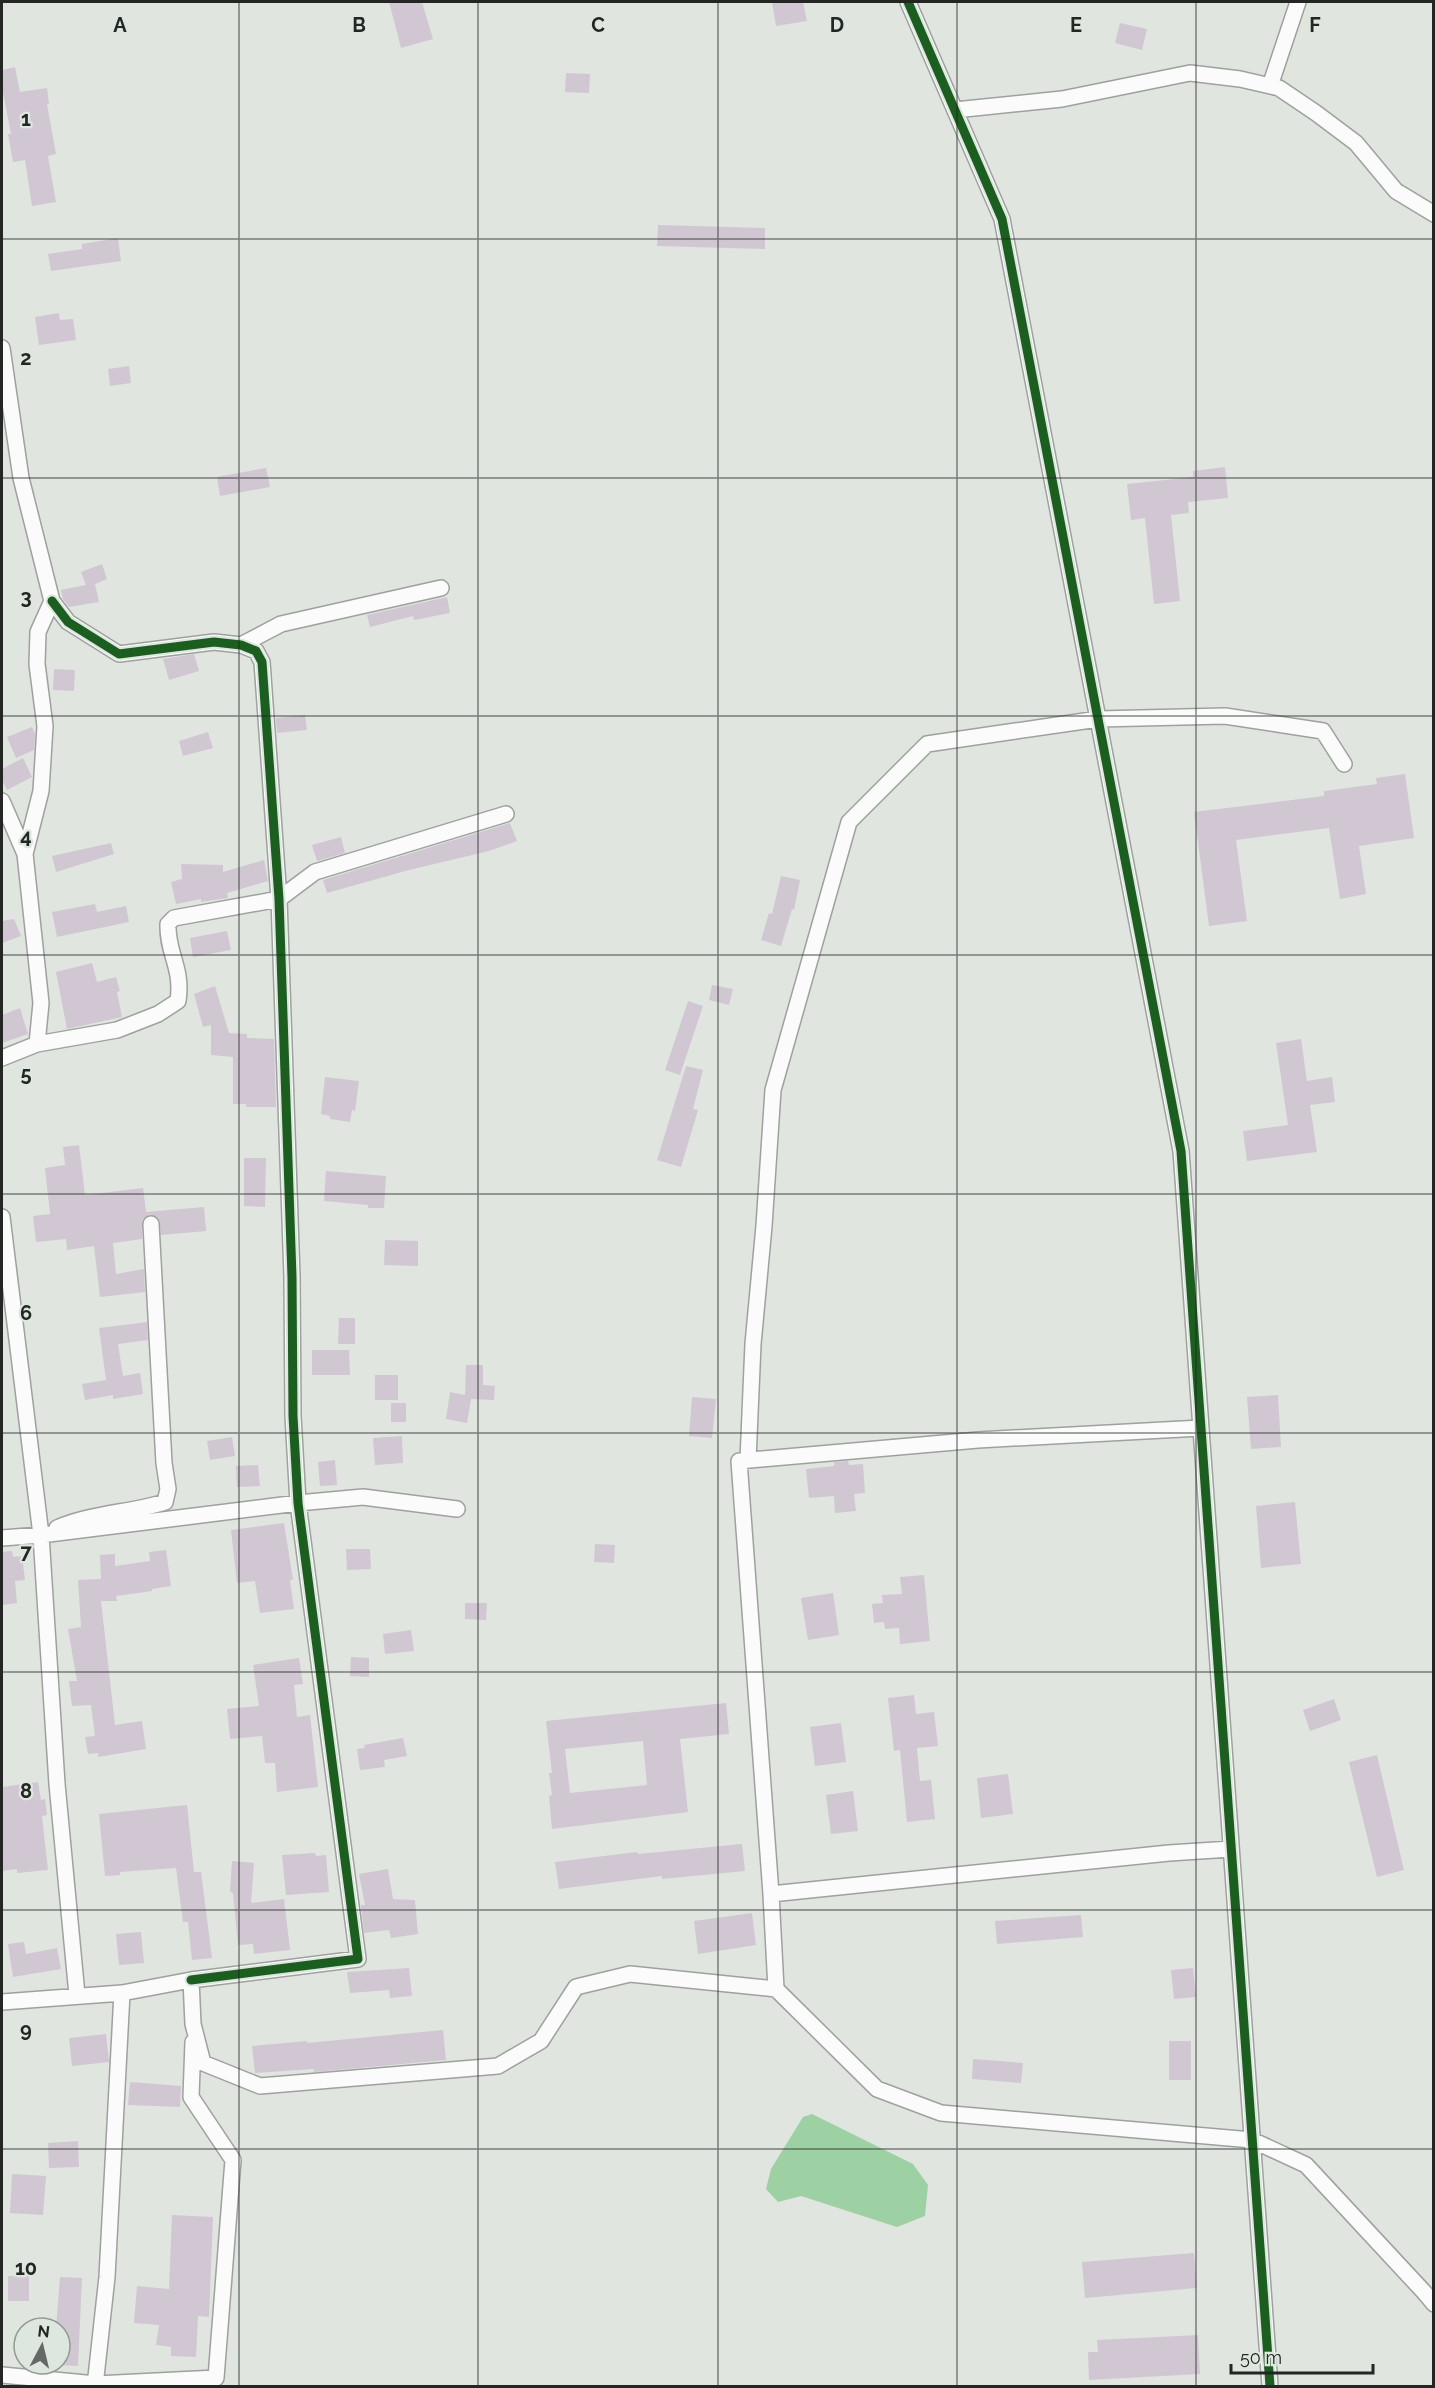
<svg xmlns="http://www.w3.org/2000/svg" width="1435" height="2388" font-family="Raleway,sans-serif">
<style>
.water{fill:#9dd0a2}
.building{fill:#d0c7d2;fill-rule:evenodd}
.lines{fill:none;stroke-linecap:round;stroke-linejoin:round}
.street-casing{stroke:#9ea19e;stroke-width:18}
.street{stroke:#fafbfa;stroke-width:15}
.cycleway-casing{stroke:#dee7df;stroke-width:13}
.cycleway{stroke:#1b5e20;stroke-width:9}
.grid{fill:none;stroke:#232623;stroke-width:1.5;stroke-opacity:0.55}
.grid-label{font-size:20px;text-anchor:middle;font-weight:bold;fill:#232623;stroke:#dee7df;stroke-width:4.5;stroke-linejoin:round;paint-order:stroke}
</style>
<rect width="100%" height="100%" fill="#e0e5e0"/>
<path class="water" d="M812 2114 913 2164 928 2185 925 2216 897 2227 801 2196 778 2202 766 2189 771 2169 803 2117Z"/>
<path class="building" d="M389 2H422L433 39 401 48Z
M772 2H803L807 21 776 26Z
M1120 23 1147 29 1142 50 1115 43Z
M15 67 20 92 47 88 49 104H47L56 154 48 156 56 202 32 206 25 160 13 162 8 134H11L2 87V70Z
M566 73 590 74 589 93 565 92Z
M658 225 765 228V249L657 246Z
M118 238 121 261 51 271 48 254 82 249V244Z
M59 313 60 320 73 319 76 340 39 345 35 317Z
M129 366 131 383 110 386 108 369Z
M1225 467 1228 498 1188 502 1189 513 1171 515 1180 601 1154 604 1145 518 1131 520 1127 484 1193 477V471Z
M266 468 270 487 220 496 217 477Z
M102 564 107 579 95 584 99 602 69 607 63 599 61 590 86 585 81 572Z
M447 597 450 613 414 620 413 616 370 627 367 615Z
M194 654 199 671 169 680 163 659Z
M54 669 75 670 74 691 53 690Z
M305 715 307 730 277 733 276 718Z
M32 727 35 734 34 750 16 758 7 737Z
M208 732 213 748 183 756 179 741Z
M23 758 32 777 7 790 2 780V769Z
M1405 774 1414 838 1359 846 1366 894 1340 899 1329 828 1236 840 1247 921 1209 926 1194 812 1324 796V791L1377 784 1376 778Z
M510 823 517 841 489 851 409 870 327 893 323 880Z
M341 837 345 853 317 861 312 845Z
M111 843 114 854 56 872 52 856Z
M264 860 268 881 227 893 228 898 201 902V899L176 904 171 882 182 879 181 864 223 865V872Z
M781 876 800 880 794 910 792 909 781 946 761 940 769 913 772 914Z
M95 904 97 912 126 906 129 922 57 937 52 912Z
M14 919 21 936 2 943V921Z
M227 931 231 950 193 957 190 938Z
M92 963 97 982 116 977 120 991 117 992 122 1017 67 1029 56 972Z
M712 985 733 989 729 1005 709 1000Z
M215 986 229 1033 247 1034V1038L274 1039 276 1107H246V1104H233V1057L211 1055V1025L203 1027 194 994Z
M688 1001 703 1006 680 1075 665 1070Z
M20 1008 28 1034 2 1043V1015Z
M1301 1039 1307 1081 1332 1077 1335 1102 1310 1105 1317 1152 1247 1161 1243 1131 1288 1125 1276 1043Z
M686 1066 703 1070 693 1109 698 1110 681 1167 657 1160Z
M325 1077 359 1081 355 1111 352 1110 350 1122 330 1119V1116L321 1114Z
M79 1145 85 1195 143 1188 146 1212 204 1207 206 1231 161 1235 159 1219 150 1214 142 1220V1239L113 1243 116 1274 144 1269 145 1292 100 1297 94 1246 67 1250 66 1239 36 1242 33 1216 50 1214 45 1168 65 1165 63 1147Z
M244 1158H266L265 1207 244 1206Z
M326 1171 386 1176 384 1208H368V1205L324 1201Z
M385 1240 418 1241V1266L384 1265Z
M339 1318H355V1344H338Z
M147 1322 148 1340 118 1344 123 1376 140 1373 143 1394 113 1399V1395L85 1400 82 1384 106 1380 99 1328Z
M312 1350H349L350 1375H312Z
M466 1365H483V1385L495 1386 494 1400 471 1399 467 1423 446 1419 450 1392 465 1395Z
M375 1375H398V1400H375Z
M1278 1395 1281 1447 1251 1449 1247 1397Z
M692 1397 716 1399 712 1438 689 1436Z
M391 1403H406V1422H391Z
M402 1436 403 1463 375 1465 373 1438Z
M232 1437 235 1456 210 1460 207 1441Z
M335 1460 337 1485 320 1486 318 1462Z
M848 1461 849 1465 863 1464 865 1493 854 1494 856 1511 835 1513 834 1496 809 1498 806 1469 834 1466V1462Z
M258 1465 260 1486 237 1487 236 1466Z
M1295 1502 1301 1564 1261 1568 1256 1506Z
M284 1523 293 1580H290L294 1609 260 1613 255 1581 237 1583 231 1530Z
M595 1544 615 1545 614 1563 594 1562Z
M346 1549H370L371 1569 347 1570Z
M166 1550 171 1586 152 1589V1591L116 1596 117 1601H101L115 1725 142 1721 146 1749 98 1757V1753L88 1754 85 1737 95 1736 91 1705 72 1706 69 1681H77L68 1629 81 1627 78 1580 101 1579 100 1555 115 1554V1566L150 1561 149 1552Z
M12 1551 13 1557 22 1556 25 1580 15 1581 17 1603 2 1605V1552Z
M924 1575 930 1641 900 1644 899 1628 885 1629 884 1622 874 1623 872 1604 883 1603 882 1595 902 1594 900 1577Z
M833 1593 839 1635 808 1640 801 1598Z
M465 1603H487L486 1620 465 1619Z
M411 1630 414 1651 385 1654 383 1634Z
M351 1657 369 1658V1677L350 1676Z
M299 1658 303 1684 294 1685 297 1717 310 1715 318 1787 277 1792 275 1763H265L262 1736 230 1739 227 1709 259 1706 253 1665Z
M914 1695 916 1714 934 1712 938 1746 917 1748 920 1781 931 1780 935 1819 907 1822 900 1750 894 1751 888 1698Z
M1334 1699 1341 1720 1310 1731 1303 1710Z
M726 1703 729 1734 680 1739 688 1812 552 1829 549 1796 552 1795 549 1773H552L546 1721ZM643 1741 647 1785 570 1793 565 1749Z
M841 1723 846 1762 815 1766 810 1727Z
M403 1738 407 1756 384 1760 385 1767 360 1770 357 1749 365 1748 364 1745Z
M1377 1755 1404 1870 1377 1877 1349 1762Z
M1008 1774 1013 1814 981 1818 977 1778Z
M38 1782 41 1800 45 1799 47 1815 42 1816 48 1870 17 1873V1869L2 1871V1787Z
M853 1791 858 1831 831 1834 826 1795Z
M187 1805 194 1872H201L212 1958 192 1960 188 1922H183L176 1868 120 1872V1875L105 1876 99 1814Z
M742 1844 745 1871 662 1879V1876L559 1889 555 1862 637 1852 638 1854Z
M315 1853 316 1856 326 1855 329 1892 286 1895 282 1855Z
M232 1861 254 1863 251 1903 284 1899 290 1950 254 1954 253 1944 238 1945 233 1893 230 1892Z
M388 1869 393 1899 415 1900 418 1934 391 1938 389 1930 364 1933 361 1905H365L359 1874Z
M752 1913 756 1945 698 1954 694 1921Z
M1081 1915 1083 1937 997 1944 995 1921Z
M141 1932 144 1963 119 1965 116 1934Z
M24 1942 26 1954 57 1948 61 1969 13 1977 8 1944Z
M409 1968 412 1996 390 1998 389 1990 350 1993 347 1972Z
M1193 1968 1196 1997 1174 1999 1171 1970Z
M443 2030 446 2060 314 2072V2069L255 2073 252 2046 307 2041V2043Z
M106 2034 109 2062 72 2066 69 2038Z
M1169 2041H1191V2080H1169Z
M973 2059 1023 2063 1021 2083 972 2079Z
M130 2082 181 2086 180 2107 128 2105Z
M78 2141 79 2167 49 2168 48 2143Z
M12 2174 46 2176 43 2215 10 2213Z
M172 2215 213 2217 209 2317 198 2316 196 2357 171 2356V2347L156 2345 159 2325 134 2323 137 2286 169 2289Z
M1194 2253 1197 2288 1085 2298 1082 2262Z
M8 2276H29V2301H8Z
M60 2277 82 2278 78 2366 60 2365V2328H56Z
M1198 2335 1200 2374 1089 2380 1088 2352H1098L1097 2340Z"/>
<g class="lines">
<defs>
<path id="street" d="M908 2 1002 219 1181 1151 1270 2386
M1270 86 1298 2
M955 110 1062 99 1190 73 1240 79 1279 88 1316 113 1356 143 1396 191 1434 214
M2 348 21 478 52 601 38 632 37 664 45 726 41 791 25 854
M52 601 68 622 119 654 214 642 241 645 256 651 262 662 279 899 292 1277 293 1416 298 1503 358 1959 191 1980
M241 645 281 624 441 588
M2 801 25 854 41 1003 37 1044
M2 1058 37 1044 117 1030 158 1014 178 1001C183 967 167 954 168 924L174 918 279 899 315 872 506 814
M2 1217 41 1535 57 1784 77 1995
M748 1460 753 1344 764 1226 773 1090 849 822 927 744 1098 719 1225 716 1323 731 1344 764
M57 1528C92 1513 129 1513 165 1502L168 1489 164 1463 151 1224
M2 1538 41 1535 298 1503 363 1497 457 1509
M771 1894 1169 1853 1231 1849
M776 1989 771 1894 739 1461 978 1440 1201 1428
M2 2002 122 1993 191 1980 193 2024 203 2063 260 2086 498 2066 541 2041 576 1987 630 1974 776 1989 877 2089 941 2113 1252 2140 1306 2165 1424 2292 1434 2304
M2 2375 96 2384 216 2378 233 2160 191 2097 193 2042
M95 2386 107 2277 122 1993"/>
</defs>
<use href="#street" class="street-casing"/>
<use href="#street" class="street"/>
<defs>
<path id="cycleway" d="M908 2 1002 219 1181 1151 1270 2386
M52 601 68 622 119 654 214 642 241 645 256 651 262 662 279 899 292 1277 293 1416 298 1503 358 1959 191 1980"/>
</defs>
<use href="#cycleway" class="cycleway-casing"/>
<use href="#cycleway" class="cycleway"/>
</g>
<path class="grid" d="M239 2V2386M478 2V2386M718 2V2386M957 2V2386M1196 2V2386M2 239H1434M2 478H1434M2 716H1434M2 955H1434M2 1194H1434M2 1433H1434M2 1672H1434M2 1910H1434M2 2149H1434"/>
<g class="grid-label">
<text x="120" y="32">A</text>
<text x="359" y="32">B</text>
<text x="598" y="32">C</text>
<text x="837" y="32">D</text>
<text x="1076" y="32">E</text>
<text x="1315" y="32">F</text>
<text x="26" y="126">1</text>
<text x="26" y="365">2</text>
<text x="26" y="604">3</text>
<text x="26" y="843">4</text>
<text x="26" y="1081">5</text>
<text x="26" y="1320">6</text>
<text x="26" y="1559">7</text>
<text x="26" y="1798">8</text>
<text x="26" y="2037">9</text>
<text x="26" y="2275">10</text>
</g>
<rect width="1435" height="2388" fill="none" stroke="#232623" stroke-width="6"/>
<g transform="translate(42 2346) rotate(7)"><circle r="28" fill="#dee7df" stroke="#939a94" stroke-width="1.5"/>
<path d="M0-4.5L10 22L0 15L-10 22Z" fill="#656965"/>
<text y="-9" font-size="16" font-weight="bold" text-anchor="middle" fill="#232623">N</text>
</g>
<path d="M1231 2364v9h142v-9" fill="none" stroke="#232623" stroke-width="3"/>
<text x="1240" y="2364" font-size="18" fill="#232623" stroke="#dee7df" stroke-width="4.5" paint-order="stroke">50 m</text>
</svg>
